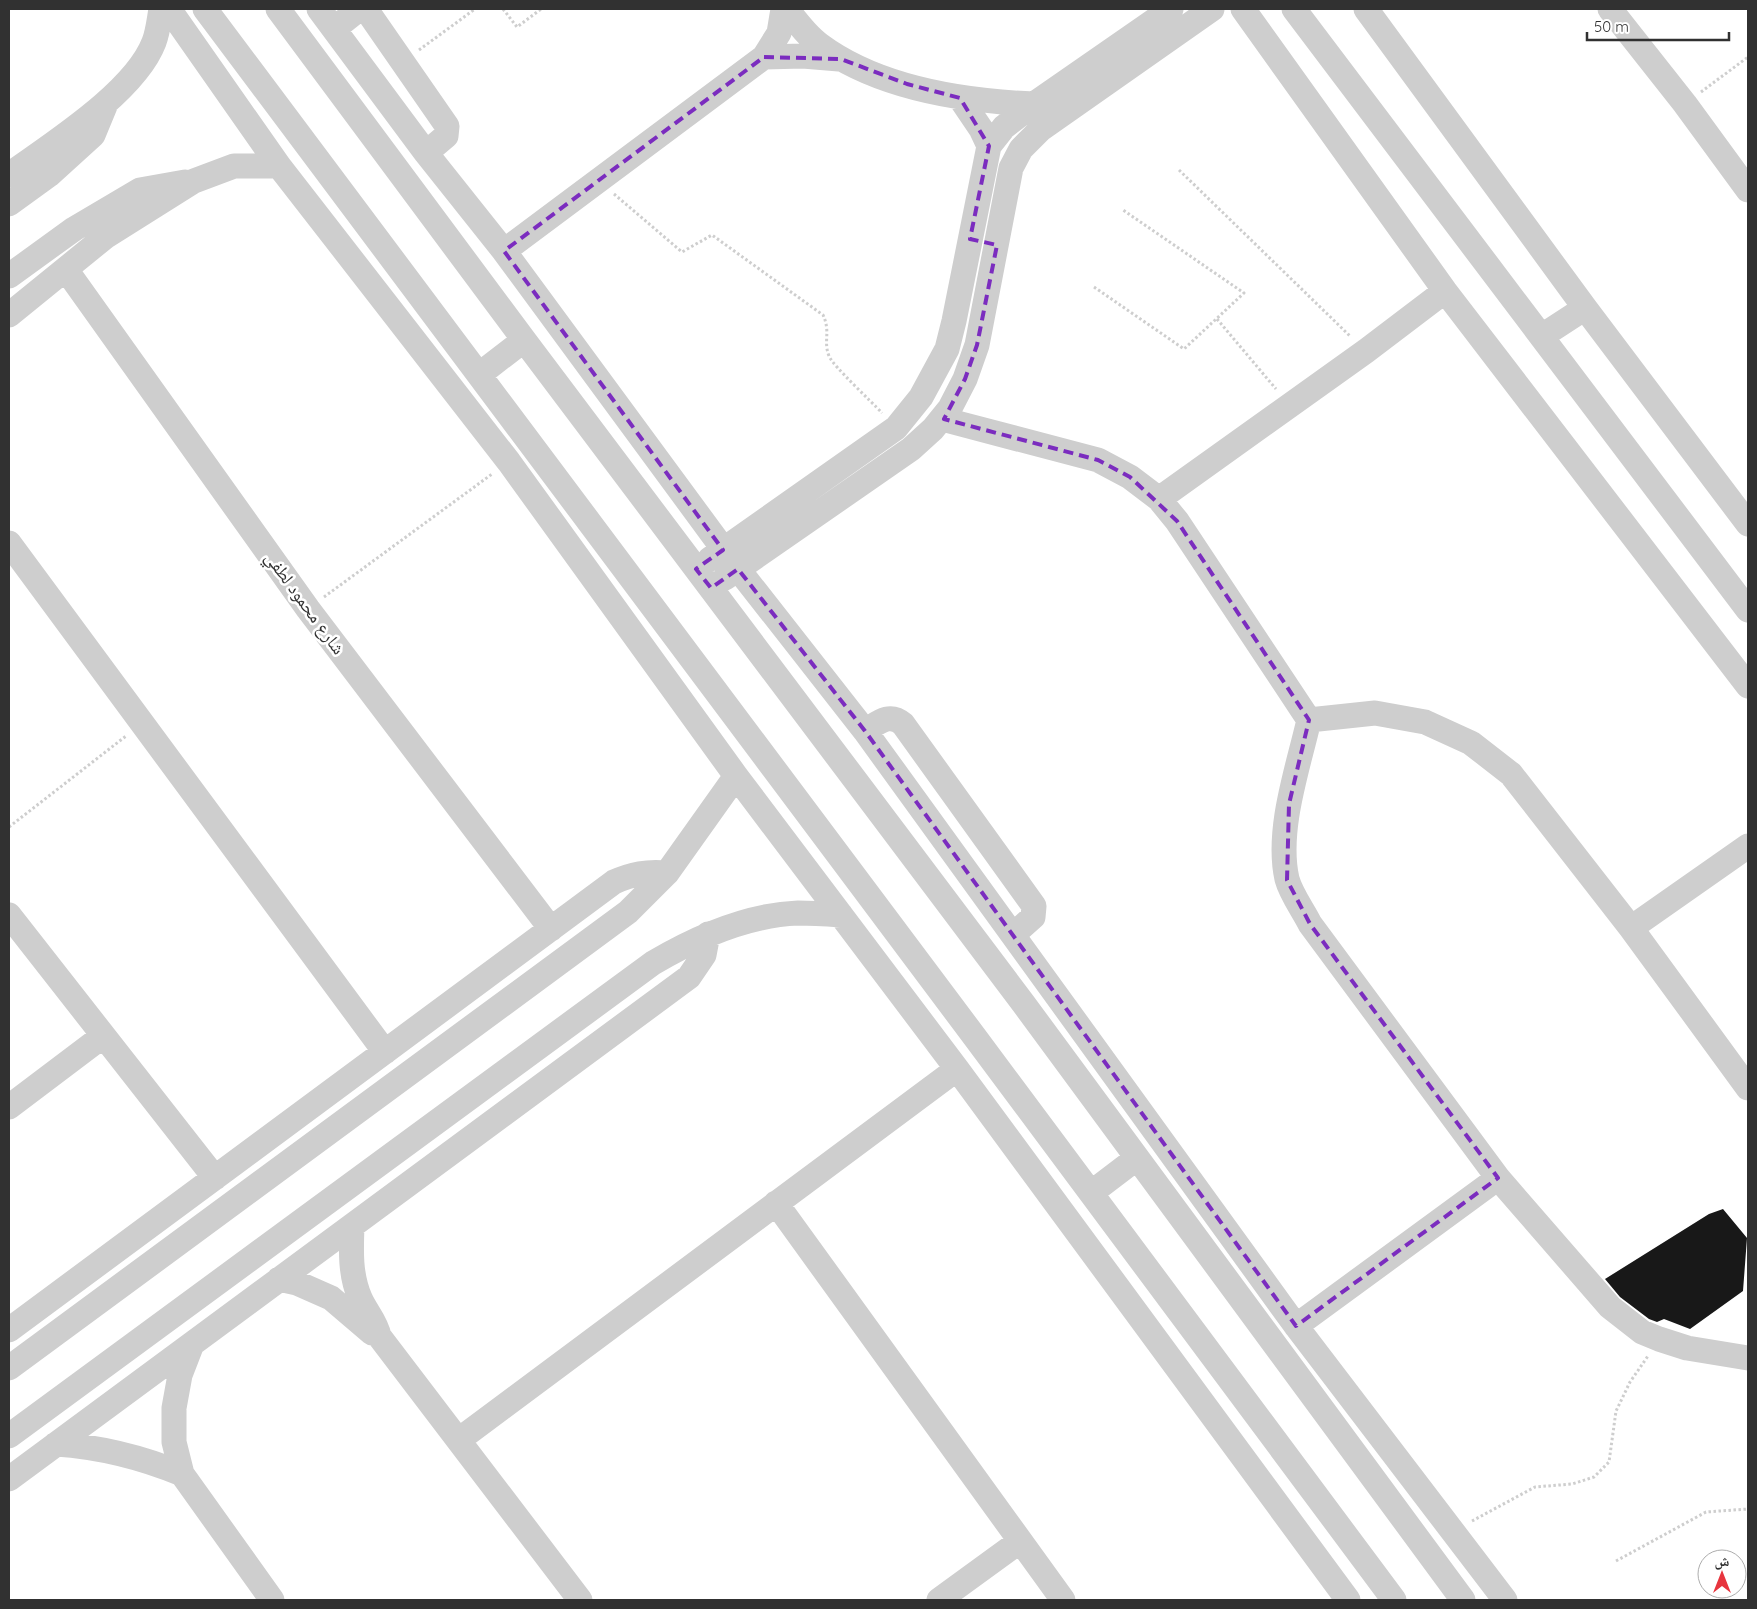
<svg xmlns="http://www.w3.org/2000/svg" width="1757" height="1609" font-family="Quicksand,'Noto Naskh Arabic',sans-serif">
<style>
.building{fill:#181818}
.lines{fill:none;stroke-linecap:round;stroke-linejoin:round}
.path{stroke:#cecece;stroke-width:3;stroke-dasharray:2.5 2.5;stroke-linecap:butt}
.minor{stroke:#cecece;stroke-width:25}
.marked{fill:none;stroke:#7b2cbf;stroke-width:4;stroke-dasharray:10 6;stroke-linejoin:round}
.labels{text-anchor:middle;stroke-width:5;stroke-linejoin:round;paint-order:stroke}
.street-label{font-size:18px;fill:#313131;stroke:#fff}
</style>
<rect width="100%" height="100%" fill="#fff"/>
<path class="building" d="M1723 1209 1747 1238 1743 1291 1690 1329 1664 1319 1657 1322 1649 1319 1620 1297 1605 1279 1709 1214Z"/>
<g class="lines">
<path class="path" d="M503 9 517 27 541 9
M419 50 475 9
M1701 92 1748 57
M1179 170 1351 337
M614 194 682 252 712 235 823 315C831 332 823 341 829 356 833 366 872 402 882 413
M1094 287 1184 349 1244 293 1123 210
M1217 319 1276 389
M324 597 492 474
M9 827 126 736
M1472 1521 1535 1487 1572 1484 1594 1477 1609 1462 1616 1411 1630 1382 1648 1356
M1616 1561 1706 1512 1748 1509"/>
<path class="minor" d="M169 9 279 166 509 462 736 776 957 1069 1348 1600
M205 9 974 1036 1394 1600
M278 9 524 340 1023 1003 1463 1600
M319 9 426 153 504 251 738 569 865 731 1296 1326 1505 1600
M787 9C797 22 807 36 820 45 878 88 963 101 1034 104
M1243 9 1445 291 1748 686
M1294 9 1748 610
M1366 9 1585 308 1748 524
M1610 9 1685 104 1748 190
M334 29 358 10 363 9 370 15 447 126 446 136 426 153
M764 57 803 56 839 59
M960 98 981 129 989 146
M9 175C52 144 135 92 154 42 158 32 159 20 161 9
M9 204 49 175 93 135 105 106
M504 251 764 57 779 33 783 9
M67 271 308 609 551 929
M9 276 74 229 140 190 185 182
M9 315 105 237 194 181 234 166H279
M1542 336 1585 308
M480 374 524 340
M942 419 1098 460 1130 477 1159 499 1177 521 1309 720C1298 768 1276 830 1287 879 1291 894 1303 910 1310 924L1498 1178 1610 1307 1642 1332 1659 1339 1687 1348 1748 1358
M1159 499 1366 351 1445 291
M9 543 385 1052
M710 559 896 428 921 397 947 349 954 321 989 146 1004 127 1034 104 1171 9
M725 578 911 449 933 429 950 408 965 379 977 345 1011 168 1021 149 1041 129 1212 9
M1309 720 1375 713 1425 722 1471 743 1511 774 1631 928 1748 1088
M865 731C878 723 889 712 903 724L1034 906 1033 917 1014 934
M9 915 215 1178
M1631 928 1748 846
M9 1107 103 1036
M1091 1193 1137 1158
M776 1203 1063 1600
M352 1226C351 1251 350 1275 360 1298 366 1312 376 1321 379 1336L580 1600
M279 1279 297 1283 331 1298 372 1333
M1296 1326 1498 1178
M9 1330 614 882C632 874 647 871 667 873
M192 1344 180 1375 174 1408V1442L182 1474 272 1600
M9 1368 628 912 667 873 736 776
M9 1436 653 963C697 937 746 915 798 913 812 913 827 914 841 915
M460 1439 957 1069
M56 1444C101 1447 141 1457 182 1474
M9 1479 689 977 704 955 708 934
M939 1600 1020 1541"/>
</g>
<path class="marked" d="M764 57 841 59 907 84 960 98 989 146 970 239 997 245 977 345 965 379 944 419 1098 460 1130 477 1177 521 1309 720 1289 804 1287 880 1310 924 1498 1178 1296 1326 865 731 738 569 711 588 696 569 723 550 504 251Z"/>
<g class="labels">
<g class="street-label">
<text transform="translate(305 603) rotate(54)" y="6">شارع محمود لطفي</text>
</g>
</g>
<rect width="1757" height="1609" fill="none" stroke="#313131" stroke-width="20"/>
<g transform="translate(1722 1574)"><circle r="24" fill="#ffffff" stroke="#adadad"/>
<path d="M0-4L9 19L0 12L-9 19Z" fill="#e7353e"/>
<text y="-8" font-size="14" font-weight="bold" text-anchor="middle" fill="#313131">ش</text>
</g>
<path d="M1587 32v8h142v-8" fill="none" stroke="#313131" stroke-width="2.5"/>
<text x="1594" y="32" font-size="15" fill="#313131" stroke="#ffffff" stroke-width="4" paint-order="stroke">50 m</text>
</svg>
